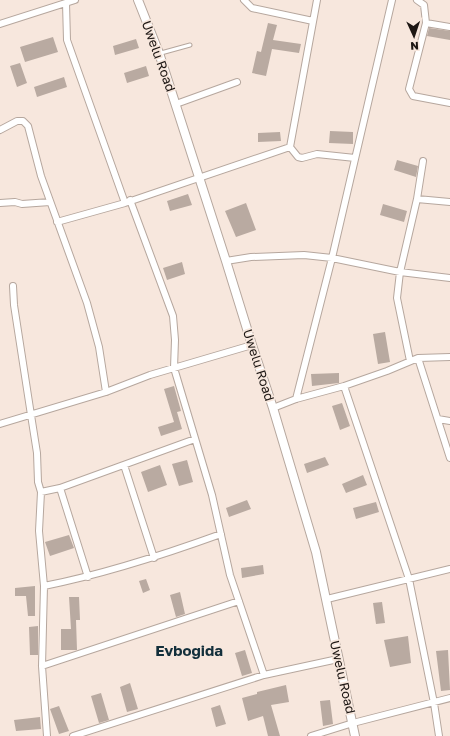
<svg xmlns="http://www.w3.org/2000/svg" width="450" height="736" font-family="'Golos Text',sans-serif">
<style>
.building{fill:#b9aaa1}
.lines{fill:none;stroke-linecap:round;stroke-linejoin:round}
.service-casing{stroke:#b6a79e;stroke-width:5}
.minor-casing{stroke:#b6a79e;stroke-width:8}
.tertiary-casing{stroke:#b6a79e;stroke-width:10}
.service{stroke:#fff;stroke-width:3}
.minor{stroke:#fff;stroke-width:6}
.tertiary{stroke:#fff;stroke-width:8}
.labels{text-anchor:middle;stroke-width:3.5;stroke-linejoin:round;paint-order:stroke}
.street-label{font-size:13px;fill:#1c1613;stroke:#f7e7dd}
.quarter-label{font-size:15px;font-weight:bold;fill:#132f3b;stroke:#f7e7dd}
</style>
<rect width="100%" height="100%" fill="#f7e7dd"/>
<path class="building" d="M268 23 277 25 273 40 301 44 299 53 272 49 266 76 252 73 257 51 261 52Z
M429 28 450 31V40L427 36Z
M53 37 58 52 25 62 20 47Z
M136 39 139 48 115 55 113 46Z
M20 63 27 83 17 87 10 66Z
M146 66 149 76 127 83 124 73Z
M64 77 67 87 37 97 34 87Z
M330 131 353 132V144L329 143Z
M280 132 281 141 258 142V133Z
M397 160 418 166 416 177 394 170Z
M188 194 192 205 170 211 167 201Z
M246 203 256 230 236 237 225 211Z
M383 204 407 211 404 222 380 215Z
M182 262 185 274 167 280 163 268Z
M385 332 390 362 378 364 373 334Z
M339 373V383L312 386 311 374Z
M174 386 181 411 177 412 182 429 161 436 158 427 174 422 164 389Z
M342 403 350 426 340 430 332 406Z
M325 457 329 465 307 473 304 464Z
M187 460 193 482 179 486 172 464Z
M160 465 167 485 148 492 141 472Z
M363 475 367 485 346 493 342 484Z
M247 500 251 509 229 517 226 508Z
M376 502 379 512 356 519 353 508Z
M69 535 74 548 50 556 45 542Z
M263 565 264 574 242 578 241 568Z
M146 579 150 590 143 593 139 581Z
M35 586V616H28L26 596H15V588Z
M180 592 185 614 176 617 170 595Z
M69 597H79L80 620H76L77 650H61V629H71Z
M382 602 385 623 376 624 373 603Z
M38 626V655H30L29 627Z
M408 636 411 663 390 667 384 640Z
M245 650 252 673 242 676 235 653Z
M448 650 450 690 441 691 436 651Z
M130 683 138 709 127 712 120 687Z
M286 685 289 702 271 705 280 736H268L263 716 248 721 242 698 257 694V692Z
M101 693 109 720 99 723 91 696Z
M330 700 333 724 323 726 320 701Z
M220 705 226 724 216 727 211 708Z
M59 706 69 731 59 734 50 709Z
M40 717 41 729 16 731 14 720Z"/>
<g class="lines">
<defs>
<path id="service" d="M161 53 190 45"/>
<path id="minor" d="M244 0 252 8 313 21
M417 0 424 5 426 23 409 89 413 96 450 103
M66 3 67 40 125 203
M426 23 450 27
M0 24 75 0
M176 104 237 82
M0 130 17 121H23L28 126 41 176 87 303 99 347 106 392
M290 147 298 157 302 158 317 154 355 158
M417 199 450 202
M130 200 173 316 175 340 174 368 212 495 230 575 264 675
M0 203 15 202 22 204 50 202
M57 222 125 203 290 147 317 0
M226 261 251 257 304 255 332 258 400 272 450 278
M13 286 14 305 31 415 37 453 38 482 41 492 39 531 44 586 42 666 47 736
M418 358 450 458
M410 361 397 298 400 272 417 199 423 161
M344 386 409 579 434 703 439 736
M296 399 332 258 392 0
M273 408 296 399 344 386 387 371 418 358 450 357
M438 419 450 421
M0 424 106 392 150 375 252 345
M124 465 154 558
M60 488 88 577
M41 492 60 488 195 439
M44 586C105 574 163 555 221 534
M327 599 450 569
M42 666 239 601
M73 736 264 675 338 659
M311 736 353 723 450 698"/>
<path id="tertiary" d="M138 0 159 53 226 261 252 345 273 408 316 552 355 736"/>
</defs>
<use href="#service" class="service-casing"/>
<use href="#minor" class="minor-casing"/>
<use href="#tertiary" class="tertiary-casing"/>
<use href="#service" class="service"/>
<use href="#minor" class="minor"/>
<use href="#tertiary" class="tertiary"/>
</g>
<g class="labels">
<g class="street-label">
<text transform="translate(159 56) rotate(70)" y="5">Uwelu Road</text>
<text transform="translate(259 365) rotate(72)" y="5">Uwelu Road</text>
<text transform="translate(343 677) rotate(77)" y="5">Uwelu Road</text>
</g>
<g class="quarter-label">
<text x="189" y="656">Evbogida</text>
</g>
</g>
<g transform="translate(414 36) rotate(177)" stroke="#f7e7dd" stroke-width="3" paint-order="stroke">
<path d="M0-3L7 15L0 10L-7 15Z" fill="#1c1613"/>
<text y="-6" font-size="11" font-weight="bold" text-anchor="middle" fill="#1c1613">N</text>
</g>
</svg>
